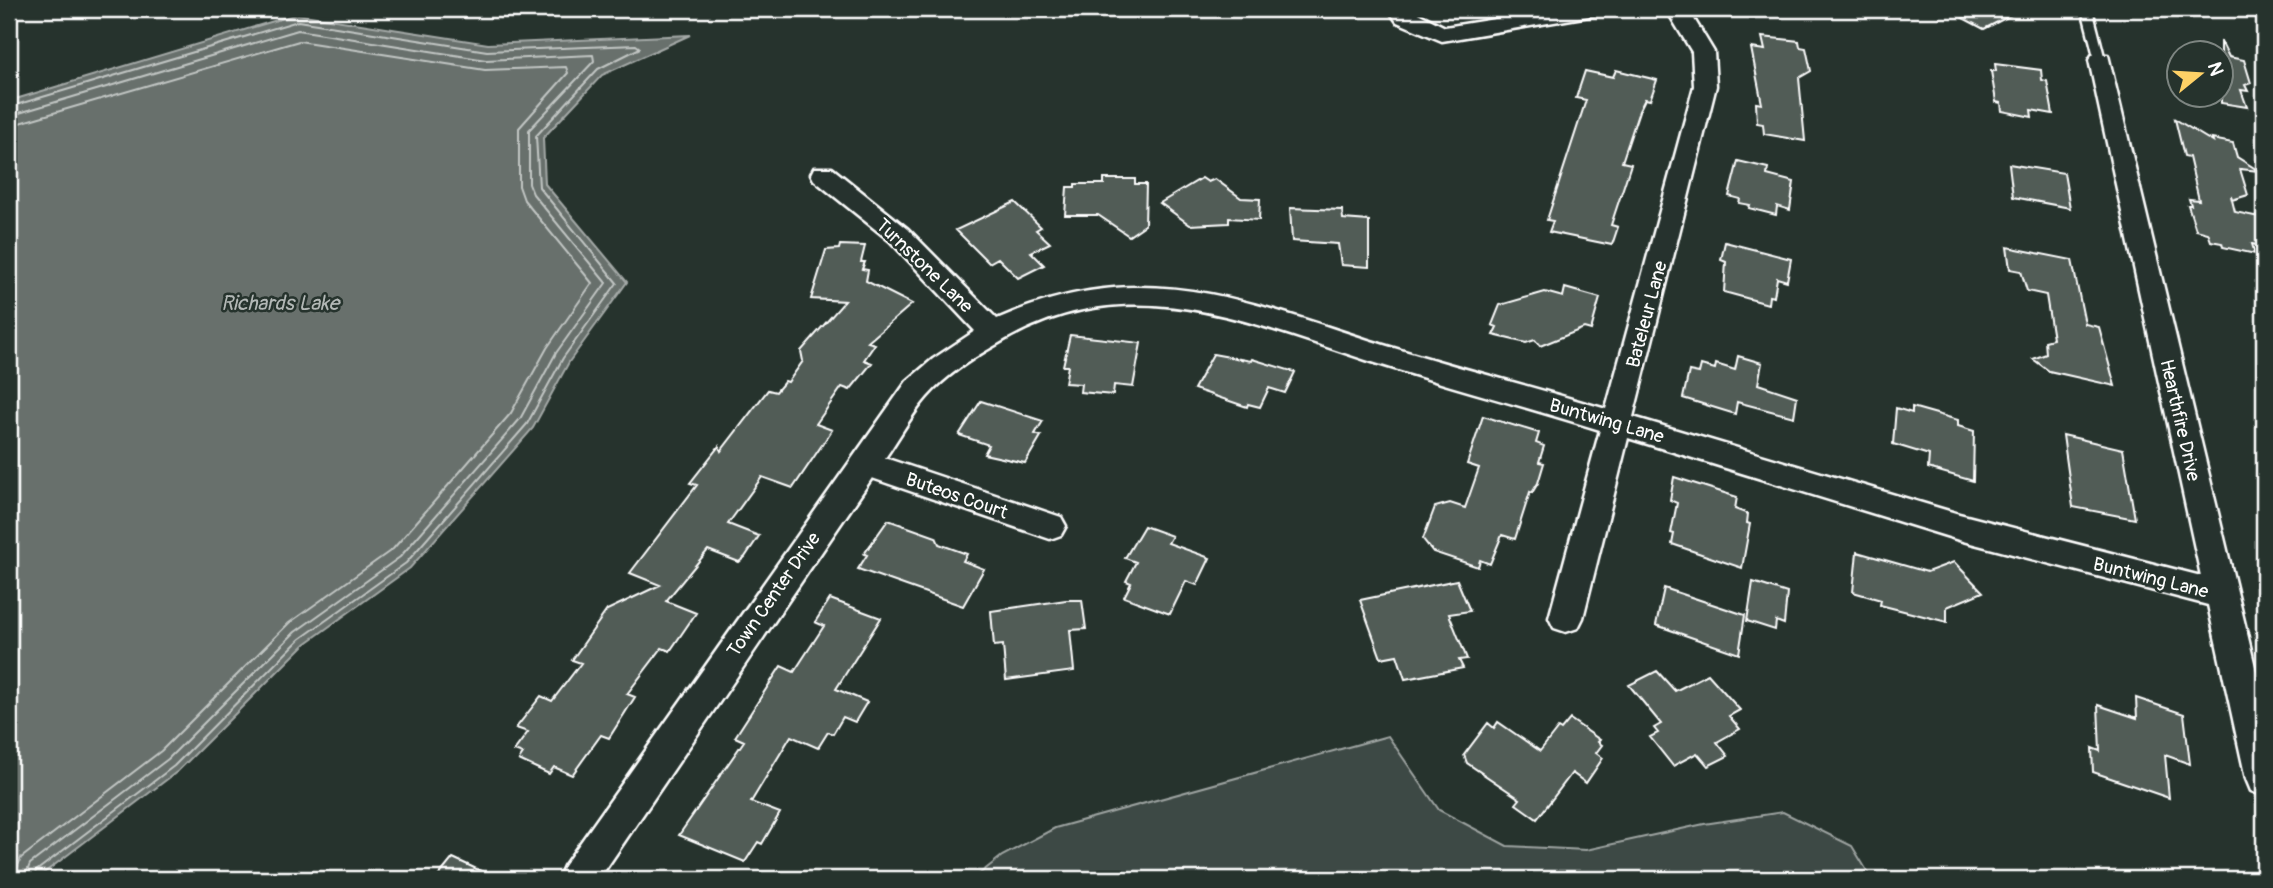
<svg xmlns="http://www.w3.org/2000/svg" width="2273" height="888" font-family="Pangolin,sans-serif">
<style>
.green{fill:#3e4944;stroke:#9ea4a2;stroke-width:2}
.water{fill:#67706c;stroke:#a4a9a7;stroke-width:2}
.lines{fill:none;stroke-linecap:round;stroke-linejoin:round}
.shore{stroke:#c2c6c4;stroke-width:2}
.building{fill:#515c57;stroke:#fff;stroke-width:2}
.lane-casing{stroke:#fff;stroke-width:5}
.street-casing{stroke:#fff;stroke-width:5}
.lane{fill:#26332d;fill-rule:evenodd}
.street{fill:#26332d;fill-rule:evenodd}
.labels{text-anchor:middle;stroke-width:5;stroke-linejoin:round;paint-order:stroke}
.street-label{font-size:19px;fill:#fff;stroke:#26332d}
.water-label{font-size:21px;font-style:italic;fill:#b3b8b6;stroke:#26332d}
</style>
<rect width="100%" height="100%" fill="#26332d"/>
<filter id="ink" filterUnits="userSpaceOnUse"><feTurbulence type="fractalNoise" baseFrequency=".0143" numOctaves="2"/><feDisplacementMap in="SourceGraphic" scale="14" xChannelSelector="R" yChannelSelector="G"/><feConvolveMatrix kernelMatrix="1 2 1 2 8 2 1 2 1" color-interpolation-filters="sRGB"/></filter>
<g filter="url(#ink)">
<path class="green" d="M1388 736 1439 810 1507 846 1586 850 1704 824 1783 812 1852 846 1872 879H973L1002 856 1055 828Z"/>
<path class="water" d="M297 14 488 44 690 35 602 75 543 138 545 184 627 282 569 362 533 428 410 568 305 644 178 771 36 879H9V101Z"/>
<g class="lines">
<path class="shore" d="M9 107 298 21 487 51 636 45 640 48 598 69 536 136 539 187 617 283 563 358 527 424 406 563 300 639 174 766 36 871 33 879
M9 116 298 30 486 60 593 55 594 61 529 130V184L533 194 606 283 556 353 520 419 400 557 295 632 168 759 30 864 24 879
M9 126 299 41 485 70 566 67 568 73 519 128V186L524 200 592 283 547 348 511 413 393 549 289 623 161 751 21 858 13 879"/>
</g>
<path class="building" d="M1981 9H2023L1984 29 1963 18Z
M1762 37 1799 41 1800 47 1806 48 1811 71 1799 78 1805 141 1764 134 1763 124 1757 123 1756 103 1762 104 1751 48 1765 50Z
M2221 41 2229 57 2244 60 2251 83 2245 85 2248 91 2241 90 2247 107 2221 103Z
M1995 64 2041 70 2042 80 2047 81 2053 114 2031 110 2032 117 2002 111 2001 103 1996 102 1991 71H1996Z
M1616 70 1657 80 1650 100 1645 99 1639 111 1622 162 1631 164 1611 225 1618 227 1612 245 1549 232 1553 221 1547 220 1586 100 1576 98 1585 71 1613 77Z
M2175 119 2213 142 2212 139 2233 143 2237 157 2259 171 2240 169 2248 195 2232 200 2231 196 2235 212 2264 218V247L2252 244 2255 254 2223 247 2222 243 2211 241 2208 233 2196 230 2188 205H2191L2189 199 2199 200 2189 157 2184 156Z
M1738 161 1768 168 1767 175 1794 182 1790 210 1777 206 1776 215 1749 208 1750 205 1739 203 1740 199 1729 196Z
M2009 164 2064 173 2070 208 2013 197Z
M1202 178 1208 182 1215 179 1241 198 1260 199 1259 220 1229 218V223L1190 225 1160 203Z
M1104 179H1135V184H1146L1145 225 1129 236 1098 215H1065L1067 187H1075V184H1104Z
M1015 202 1041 227 1036 230 1050 243 1031 252 1044 265 1018 278 998 258 989 263 956 230Z
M1290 208 1342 210 1343 219 1369 221V267L1341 265 1338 244 1292 241Z
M1725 242 1791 259 1787 281 1777 278 1774 297 1769 296 1768 304 1724 292 1726 262 1721 260Z
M840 245 865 246 861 262H865L862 269 868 270 866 281 912 304 868 342 875 344 864 360 872 363 850 390 842 387 816 424 832 430 793 488 762 477 728 524 759 536 745 557 739 562 708 550 666 601 696 613 670 651 662 648 627 694 635 697 609 738 601 735 572 775 554 767 549 774 519 760 523 754 514 751 528 732 516 728 541 696 552 701 581 663 572 660 607 610 660 585 630 573 697 485 690 483 719 446 721 451 768 390 776 392 785 381 788 382 803 361 801 351 845 301 811 299 826 250 839 249Z
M2007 247 2072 260 2085 324 2099 327 2115 386 2049 371 2033 359 2046 354 2045 341 2053 339 2046 295 2027 291 2021 271 2010 269Z
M1565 288 1600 298 1591 330 1584 328 1540 346 1535 340 1526 343 1493 335 1497 327 1492 325 1500 305 1545 292 1563 297Z
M1070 335 1141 343 1133 387 1114 385 1113 395 1080 392 1081 384 1065 383 1068 366H1063Z
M1213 354 1251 361 1252 359 1295 372 1285 393 1269 388 1260 407 1248 404 1247 407 1194 389Z
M1738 356 1762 363 1758 384 1797 397 1794 417 1737 402 1735 414 1683 398 1689 371 1699 373 1701 365 1715 369 1716 364 1735 370Z
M981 401 1043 421 1035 434 1041 436 1025 463 984 454 989 445 959 435Z
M1912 407 1958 420V426L1974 431 1973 481 1928 468 1929 455 1893 444 1896 408 1912 413Z
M1483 416 1539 433 1536 443 1544 446 1539 462 1544 463 1538 483 1532 493 1530 492 1515 539 1502 535 1490 564 1480 560 1478 567 1433 552 1423 539 1435 507 1450 503 1465 508 1479 468 1467 464Z
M2063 435 2123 449 2135 519 2073 507Z
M1674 477 1737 497 1735 509 1748 514 1747 523 1750 524 1742 568 1672 544 1674 534 1671 533 1677 503 1670 500Z
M888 520 936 537 939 544 967 554 963 561 984 569 963 606 858 569 867 555 864 554Z
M1144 526 1172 536 1168 543 1210 558 1197 585 1186 581 1170 614 1124 597 1131 583 1126 581 1136 562 1125 558Z
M1857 552 1927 572 1954 562 1983 592 1947 607V622L1880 605 1881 600 1853 592Z
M1457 580 1470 611 1449 614 1467 659 1459 660 1463 668 1405 679 1397 655 1381 658 1360 600Z
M1753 582 1787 593 1784 624 1776 621 1775 630 1747 621Z
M1664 588 1745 615 1739 654 1656 625Z
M830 599 881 618 836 689 867 702 855 722 843 717 833 734 828 732 818 748 791 736 751 802 780 813 762 844 758 842 745 862 679 835 744 741 735 737 781 666 794 672 824 626 815 622Z
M1066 600H1082L1086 629 1070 630 1074 671 1006 680 1003 645 994 646 991 611Z
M1657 671 1675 691 1708 674 1740 710 1729 716 1740 729 1717 742 1728 756 1708 766 1697 753 1673 766 1650 737 1658 733 1654 728 1661 724 1629 685Z
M2136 698 2184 714 2190 764 2165 755 2169 798 2093 772 2092 748 2100 751 2098 705 2137 718Z
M1570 719 1600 740 1598 742 1602 745 1596 753 1603 758 1586 783 1572 773 1537 819 1516 804 1520 799 1467 763 1464 755 1488 723 1494 728 1498 722 1540 751 1558 728 1561 730Z
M453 858 498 879H436Z"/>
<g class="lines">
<defs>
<path id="lane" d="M2082 9H2092L2105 60 2104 62 2100 63 2095 60Z"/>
<path id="street" d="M1388 9H1410L1445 27 1557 9H1606L1595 15 1442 41 1397 22Z
M1672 9H1688L1714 52 1716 86 1633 417 1959 514 2201 576 2089 60 2092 55H2108L2264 704V796L2251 791 2246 779 2208 605 1959 540 1628 438 1583 618 1578 628 1566 632 1554 628 1549 618 1600 430C1523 406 1444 385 1366 360 1240 319 1126 268 999 343 974 357 946 375 927 397 911 415 899 438 885 458L1061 517 1066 526 1061 535 1050 539 872 478 599 879H558L564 866 907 381 933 359 975 331 890 241 814 180 811 174 814 168H832L908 229 997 319C1145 254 1244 301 1387 346 1459 368 1533 387 1606 409L1694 86 1692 52 1669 14Z"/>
</defs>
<use href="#lane" class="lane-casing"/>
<use href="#street" class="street-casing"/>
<use href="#lane" class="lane"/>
<use href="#street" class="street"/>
</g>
</g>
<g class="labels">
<g class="street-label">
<text transform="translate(925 265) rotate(44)" y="7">Turnstone Lane</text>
<text transform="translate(1646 314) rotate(-75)" y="7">Bateleur Lane</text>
<text transform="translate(1607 420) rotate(16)" y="7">Buntwing Lane</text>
<text transform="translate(2181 420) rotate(77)" y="7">Hearthfire Drive</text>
<text transform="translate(957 495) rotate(19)" y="7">Buteos Court</text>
<text transform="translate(2151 577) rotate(14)" y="7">Buntwing Lane</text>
<text transform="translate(773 594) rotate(-55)" y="7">Town Center Drive</text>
</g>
<g class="water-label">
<text x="280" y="310">Richards Lake</text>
</g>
</g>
<rect width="2273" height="888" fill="none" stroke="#26332d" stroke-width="35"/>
<rect x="18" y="18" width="2238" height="853" fill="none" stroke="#fff" stroke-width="2.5" filter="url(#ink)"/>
<g transform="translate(2200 74) rotate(72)"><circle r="33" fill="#26332d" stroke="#7d8581" stroke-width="2"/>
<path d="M0-5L12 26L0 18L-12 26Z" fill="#ffd166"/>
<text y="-10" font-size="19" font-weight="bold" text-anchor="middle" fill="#ffffff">N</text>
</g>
</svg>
